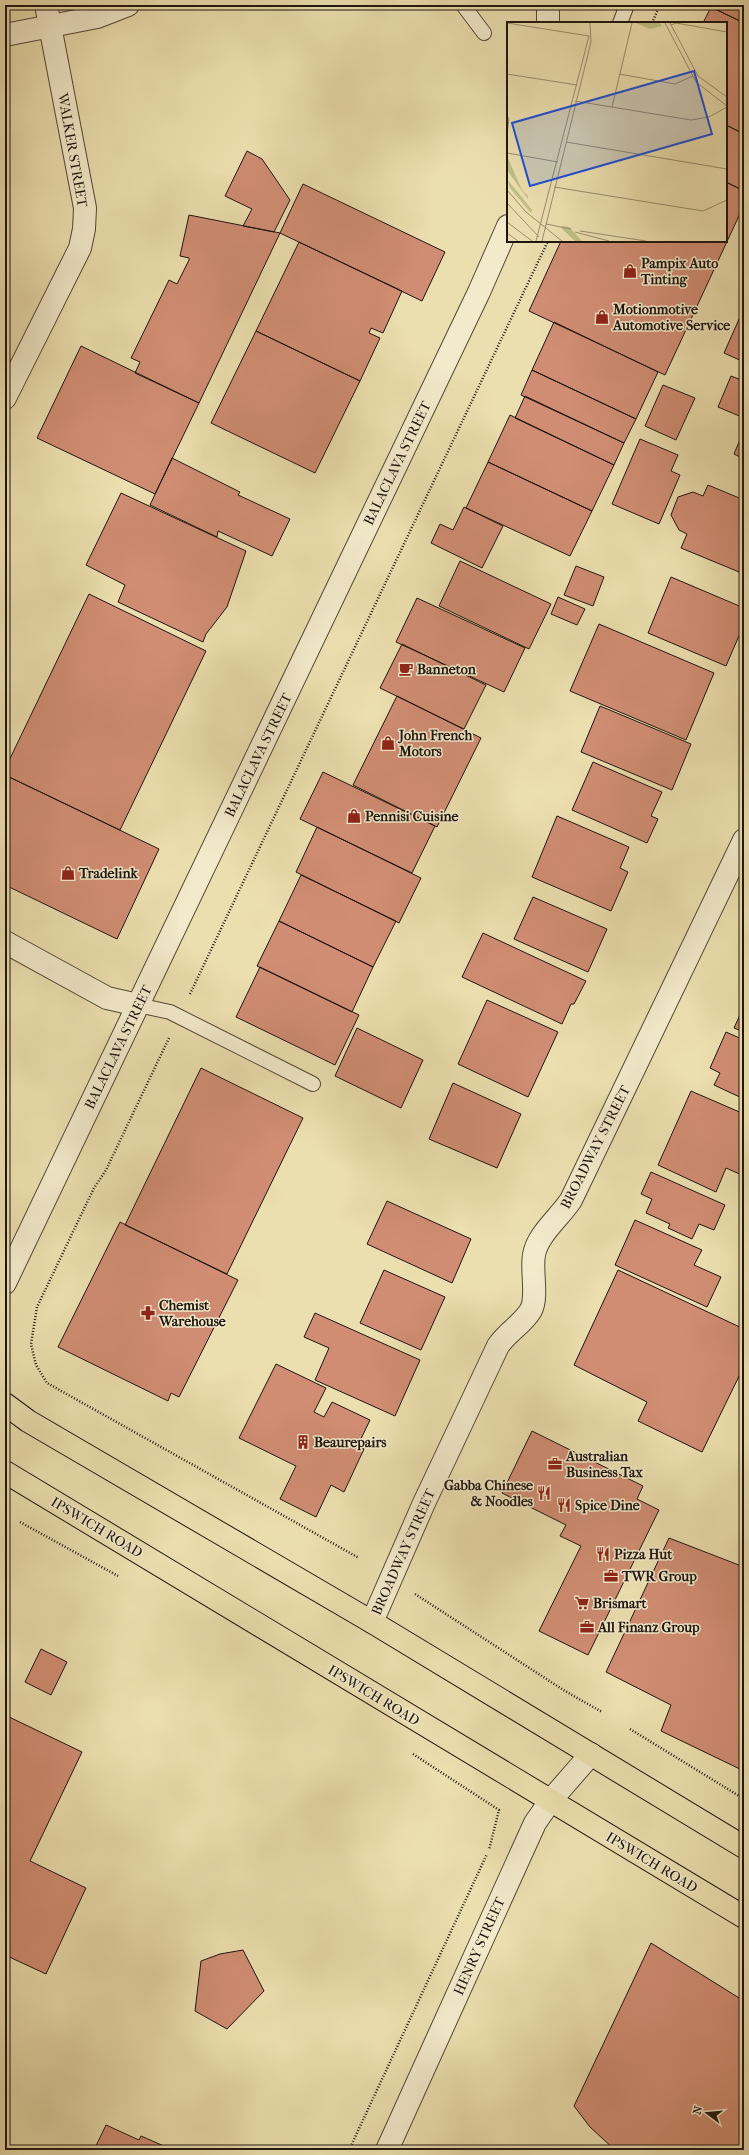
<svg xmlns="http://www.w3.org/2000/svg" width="749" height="2155" font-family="'IM FELL French Canon',serif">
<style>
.building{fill:#d08d73;stroke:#1e150e}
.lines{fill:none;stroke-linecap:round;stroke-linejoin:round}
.service-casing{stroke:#524836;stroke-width:16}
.minor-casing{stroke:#524836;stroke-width:24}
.tertiary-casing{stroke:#524836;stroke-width:24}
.trunk-casing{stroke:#1e150e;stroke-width:24}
.path{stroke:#1e150e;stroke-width:2.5;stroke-dasharray:1 2;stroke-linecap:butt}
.service{stroke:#f3eacb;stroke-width:14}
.minor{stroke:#f3eacb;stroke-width:22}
.tertiary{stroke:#f3eacb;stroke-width:22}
.trunk{stroke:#ecdfaf;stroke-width:22}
.labels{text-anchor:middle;stroke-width:3;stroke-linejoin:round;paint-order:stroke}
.street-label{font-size:14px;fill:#1e150e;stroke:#f3eacb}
.poi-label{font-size:14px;font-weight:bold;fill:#1e150e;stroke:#f3eacb;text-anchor:start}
.inset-road{fill:none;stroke:#9a8e6f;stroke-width:1}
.view{fill:#1d4ed8;fill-opacity:0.15;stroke:#1d4ed8;stroke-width:2}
.inset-edge{fill:none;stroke:#1e150e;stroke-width:2}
</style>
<rect width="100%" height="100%" fill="#ecdfaf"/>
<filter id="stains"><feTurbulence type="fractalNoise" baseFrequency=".005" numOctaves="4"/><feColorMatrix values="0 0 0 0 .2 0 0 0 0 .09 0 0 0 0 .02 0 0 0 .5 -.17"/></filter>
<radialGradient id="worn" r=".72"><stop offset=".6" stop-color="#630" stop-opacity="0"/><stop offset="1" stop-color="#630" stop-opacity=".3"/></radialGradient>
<path class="building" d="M706 5H744V23L711 7Z
M711 7 744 23V134L726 125V23H703Z
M726 125 744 134V191L726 182Z
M247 151 262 159 290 200 274 232 243 226 252 209 225 196Z
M726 182 744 191V205L665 375 529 311 561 241H726Z
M303 184 445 252 422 301 280 233Z
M189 215 280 233 199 403 135 373 140 362 131 358 169 280 177 284 189 260V258L180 256Z
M299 242 402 291 383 333 371 328 369 333 380 338 360 381 256 331Z
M744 308V362L724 353Z
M554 322 658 372 636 419 532 370Z
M256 331 360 381 315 473 211 423Z
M81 346 199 403 155 494 37 438Z
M532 370 636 419 624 443 521 395Z
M731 376 744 381V418L718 407Z
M663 385 695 398 676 440 645 426Z
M525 396 624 443 614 465 515 418Z
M510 415 614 465 592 511 488 462Z
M744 430V459L734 454Z
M640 439 678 455 671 471 680 475 659 524 612 504Z
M172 458 240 492 238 495 290 519 272 556 218 531 217 537 150 505Z
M488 462 592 511 570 556 466 508Z
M708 485 744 500V574L681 548 687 534 679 530 671 515 678 497 693 492 703 496Z
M121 493 246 551 227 607 206 634 203 642 118 602 125 585 86 565Z
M464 507 503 526 482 568 431 543 440 524 453 530Z
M460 561 551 604 529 649 439 606Z
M576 566 604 577 593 606 564 595Z
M671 577 744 608V624L726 666 648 633Z
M89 594 206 651 120 830 5 775V769Z
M558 597 585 609 577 625 551 614Z
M417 598 525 648 504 692 396 642Z
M599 624 714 673 686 740 570 691Z
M402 644 486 685 464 729 380 688Z
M397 696 481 738 437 827 353 785Z
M600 706 691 744 672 790 581 752Z
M593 762 662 792 651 816 658 819 647 843 572 810Z
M323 772 435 826 412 873 300 819Z
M5 775 159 849 117 939 5 885Z
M557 816 629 847 620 868 628 872 611 911 532 877Z
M317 827 421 878 399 923 296 872Z
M301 875 396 921 373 967 279 921Z
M533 897 607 929 588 972 514 939Z
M279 921 373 967 352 1012 257 966Z
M483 933 586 981 574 1004H571L562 1024 462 977Z
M260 967 359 1015 335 1065 236 1017Z
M487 1000 558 1032 528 1097 458 1064Z
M744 1006V1032L734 1028Z
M357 1028 423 1060 401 1108 335 1076Z
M726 1032 744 1040V1099L714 1085 720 1073 710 1068Z
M201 1068 303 1118 227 1274 125 1225Z
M453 1083 521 1114 497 1168 429 1139Z
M691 1091 744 1114V1176L726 1168 716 1192 658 1165Z
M651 1172 725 1205 714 1230 699 1224 692 1239 668 1228 670 1224 646 1213 652 1199 641 1194Z
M387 1201 471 1239 452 1283 367 1244Z
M635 1220 702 1250 694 1265 721 1277 707 1307 615 1265Z
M120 1222 238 1280 179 1397 171 1393 168 1401 58 1347Z
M384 1270 445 1297 421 1350 360 1323Z
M618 1270 744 1329V1366L702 1452 638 1421 647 1402 574 1365Z
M315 1313 420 1360 395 1416 315 1380 329 1348 304 1337Z
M276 1364 326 1388 314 1412 324 1417 332 1402 370 1420 358 1445 364 1449 344 1492 331 1485 316 1517 280 1499 296 1466 239 1438Z
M532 1431 643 1486 637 1499 659 1510 588 1655 539 1631 581 1546 560 1536 566 1525 502 1493Z
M669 1538 744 1567V1771L661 1731 671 1705 606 1672Z
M41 1649 67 1662 51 1695 25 1682Z
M5 1715 82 1752 30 1861 86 1888 46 1974 5 1955Z
M651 1943 744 2001V2150H615L590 2127 574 2106Z
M243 1950 264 1991 227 2029 195 2011 201 1961 220 1954Z
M106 2125 139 2140 141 2136 173 2150H94Z"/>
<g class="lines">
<defs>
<path id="service" d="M463 5 484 33
M620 23 627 5
M138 1005 170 1012 313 1084"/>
<path id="minor" d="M5 35 97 17 128 5
M5 398 80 248 84 229 85 208 46 5
M5 942 107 998 138 1005
M372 1622 424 1503 498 1346C507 1332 523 1324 531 1310 538 1297 531 1270 534 1255 537 1235 560 1217 571 1200L744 840
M387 2150 535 1823 551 1800 591 1754"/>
<path id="tertiary" d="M548 5V23
M5 1283 479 292 508 226"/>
<path id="trunk" d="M5 1404 28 1421 372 1622 744 1847
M5 1472 744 1917"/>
</defs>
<use href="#service" class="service-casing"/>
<use href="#minor" class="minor-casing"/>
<use href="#tertiary" class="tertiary-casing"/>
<use href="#trunk" class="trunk-casing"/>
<path class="path" d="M652 23 660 5
M190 994 548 241
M169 1038 106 1170 94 1188 37 1307 31 1344 36 1365 47 1383 359 1558
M20 1522 118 1576
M415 1594 565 1691 602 1712
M630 1729 744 1799
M413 1754 499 1810 489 1850
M349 2150 487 1854"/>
<use href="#service" class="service"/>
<use href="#minor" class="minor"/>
<use href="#tertiary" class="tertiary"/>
<use href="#trunk" class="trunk"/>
</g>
<defs>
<symbol id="shop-bare" viewBox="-9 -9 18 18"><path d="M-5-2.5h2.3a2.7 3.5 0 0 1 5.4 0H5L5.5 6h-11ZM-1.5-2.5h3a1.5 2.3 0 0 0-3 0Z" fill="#8f2418" stroke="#f3eacb" stroke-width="2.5" paint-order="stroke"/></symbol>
<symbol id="cafe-bare" viewBox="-9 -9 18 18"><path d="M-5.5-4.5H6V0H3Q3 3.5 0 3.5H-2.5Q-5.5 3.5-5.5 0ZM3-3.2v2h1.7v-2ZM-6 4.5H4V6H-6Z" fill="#8f2418" stroke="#f3eacb" stroke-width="2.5" paint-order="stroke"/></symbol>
<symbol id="pharmacy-bare" viewBox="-9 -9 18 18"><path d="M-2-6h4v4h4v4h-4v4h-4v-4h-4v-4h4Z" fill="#8f2418" stroke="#f3eacb" stroke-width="2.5" paint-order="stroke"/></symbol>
<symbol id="building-bare" viewBox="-9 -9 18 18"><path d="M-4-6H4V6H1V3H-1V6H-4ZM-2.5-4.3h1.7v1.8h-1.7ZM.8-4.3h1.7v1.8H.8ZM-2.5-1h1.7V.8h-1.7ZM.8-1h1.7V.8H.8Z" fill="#8f2418" stroke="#f3eacb" stroke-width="2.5" paint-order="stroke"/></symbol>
<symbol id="office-bare" viewBox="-9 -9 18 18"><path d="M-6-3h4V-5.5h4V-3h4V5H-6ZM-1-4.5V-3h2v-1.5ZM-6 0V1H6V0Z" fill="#8f2418" stroke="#f3eacb" stroke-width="2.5" paint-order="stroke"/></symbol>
<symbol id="restaurant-bare" viewBox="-9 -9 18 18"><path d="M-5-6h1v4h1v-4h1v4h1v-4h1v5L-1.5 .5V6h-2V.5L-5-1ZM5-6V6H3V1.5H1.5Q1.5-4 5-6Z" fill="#8f2418" stroke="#f3eacb" stroke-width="2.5" paint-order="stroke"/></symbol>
<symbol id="supermarket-bare" viewBox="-9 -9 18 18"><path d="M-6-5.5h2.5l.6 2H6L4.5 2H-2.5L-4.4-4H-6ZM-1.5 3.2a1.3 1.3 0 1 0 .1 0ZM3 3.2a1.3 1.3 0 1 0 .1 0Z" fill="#8f2418" stroke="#f3eacb" stroke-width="2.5" paint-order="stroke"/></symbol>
</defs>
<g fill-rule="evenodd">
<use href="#shop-bare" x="620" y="261" width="20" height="20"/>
<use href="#shop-bare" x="592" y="307" width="20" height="20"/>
<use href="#cafe-bare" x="396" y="659" width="20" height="20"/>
<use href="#shop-bare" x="378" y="733" width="20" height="20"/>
<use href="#shop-bare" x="344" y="806" width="20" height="20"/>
<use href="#shop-bare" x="58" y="863" width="20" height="20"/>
<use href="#pharmacy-bare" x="138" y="1303" width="20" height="20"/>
<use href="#building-bare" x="293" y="1432" width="20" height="20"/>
<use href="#office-bare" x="545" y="1454" width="20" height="20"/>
<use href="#restaurant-bare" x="534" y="1483" width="20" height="20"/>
<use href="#restaurant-bare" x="554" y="1495" width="20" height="20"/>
<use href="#restaurant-bare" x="593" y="1544" width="20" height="20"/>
<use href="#office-bare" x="601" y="1566" width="20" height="20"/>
<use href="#supermarket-bare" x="572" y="1593" width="20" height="20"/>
<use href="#office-bare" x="577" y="1617" width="20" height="20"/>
</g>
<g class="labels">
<g class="street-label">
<text transform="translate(73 150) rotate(80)" y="5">WALKER STREET</text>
<text transform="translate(397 463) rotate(-64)" y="5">BALACLAVA STREET</text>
<text transform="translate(258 755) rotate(-64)" y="5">BALACLAVA STREET</text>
<text transform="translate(118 1047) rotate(-64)" y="5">BALACLAVA STREET</text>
<text transform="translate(595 1147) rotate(-63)" y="5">BROADWAY STREET</text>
<text transform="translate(97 1527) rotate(31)" y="5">IPSWICH ROAD</text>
<text transform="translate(403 1552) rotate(-66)" y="5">BROADWAY STREET</text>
<text transform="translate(374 1695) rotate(31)" y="5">IPSWICH ROAD</text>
<text transform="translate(652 1862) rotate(31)" y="5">IPSWICH ROAD</text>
<text transform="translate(479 1946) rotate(-66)" y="5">HENRY STREET</text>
</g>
<g class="poi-label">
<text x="641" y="268">Pampix Auto<tspan x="641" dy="16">Tinting</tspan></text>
<text x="613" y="314">Motionmotive<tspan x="613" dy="16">Automotive Service</tspan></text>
<text x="417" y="674">Banneton</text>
<text x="399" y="740">John French<tspan x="399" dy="16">Motors</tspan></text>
<text x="365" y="821">Pennisi Cuisine</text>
<text x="79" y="878">Tradelink</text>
<text x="159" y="1310">Chemist<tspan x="159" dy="16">Warehouse</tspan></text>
<text x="314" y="1447">Beaurepairs</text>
<text x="566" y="1461">Australian<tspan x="566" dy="16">Business Tax</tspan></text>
<text x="533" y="1490" text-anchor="end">Gabba Chinese<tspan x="533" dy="16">&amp; Noodles</tspan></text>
<text x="575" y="1510">Spice Dine</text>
<text x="614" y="1559">Pizza Hut</text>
<text x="622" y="1581">TWR Group</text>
<text x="593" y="1608">Brismart</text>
<text x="598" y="1632">All Finanz Group</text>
</g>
</g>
<g transform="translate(507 22)">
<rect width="220" height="220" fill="#ecdfaf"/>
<path d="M129 1H153L155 4 143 7ZM0 134 15 168 21 174V177L0 148ZM0 157 25 188 24 191 3 166ZM55 204 62 205 75 219H68L54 206Z" fill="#bec086"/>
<path class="inset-road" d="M0 1 82 14M158 1 189 60 220 84M163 1 191 54 220 75M164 3 169 1 220 10M0 52 70 63M112 52 168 62 186 54M68 79 184 98 202 95 220 85M105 85 125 1M0 94 2 97 0 112M59 120 220 147M0 131 51 140M47 165 196 189 220 178M0 168 19 190 55 219M0 181 32 215M0 200 25 219M39 202 64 207M73 209 139 219M68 210 102 219M0 211 11 219M29 219 82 14M35 219 84 20 83 1"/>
<path class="view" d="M187 49 205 112 23 164 5 101Z"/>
<rect width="220" height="220" class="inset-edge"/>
</g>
<rect width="749" height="2155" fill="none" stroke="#ecdfaf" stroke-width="20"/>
<rect x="6" y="6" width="737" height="2143" fill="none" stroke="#1e150e" stroke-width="2"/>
<rect x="10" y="10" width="729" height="2135" fill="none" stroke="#1e150e"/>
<g transform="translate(707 2113) rotate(286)" stroke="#f3eacb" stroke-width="3" paint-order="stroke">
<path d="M0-3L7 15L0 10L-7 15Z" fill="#1e150e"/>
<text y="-6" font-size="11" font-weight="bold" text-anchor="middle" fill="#1e150e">N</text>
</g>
<rect width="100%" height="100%" filter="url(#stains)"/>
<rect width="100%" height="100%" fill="url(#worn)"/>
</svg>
